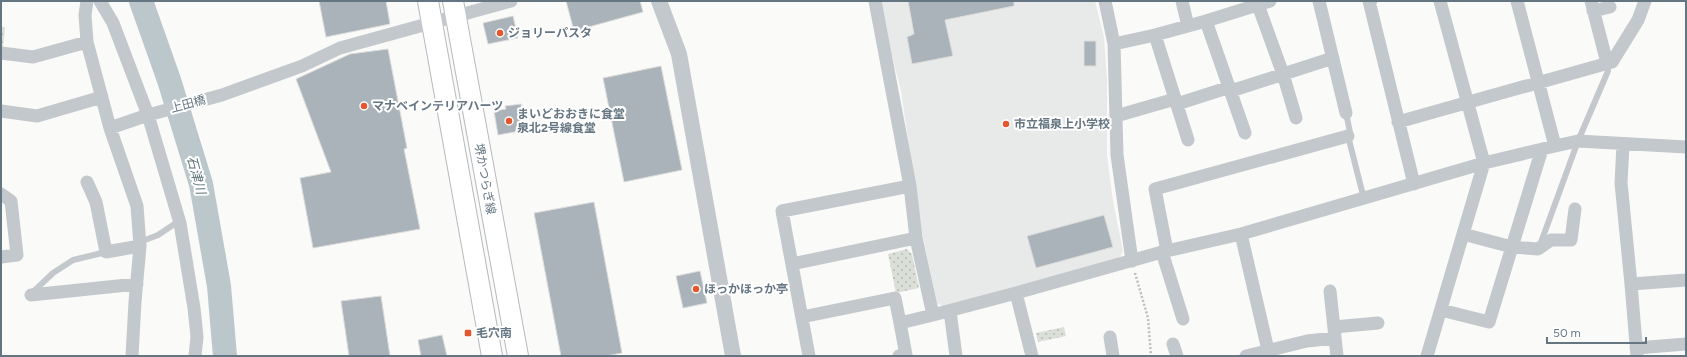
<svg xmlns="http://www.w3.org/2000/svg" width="1687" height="357" font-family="Figtree,'Noto Sans JP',sans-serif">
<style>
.built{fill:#e8e9e9}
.park{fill:url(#park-dots)}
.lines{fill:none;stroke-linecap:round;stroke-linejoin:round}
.river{stroke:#bbc7cb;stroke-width:24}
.building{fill:#aab3b9;stroke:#dcdcda}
.primary-casing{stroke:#b5babe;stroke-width:22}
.path{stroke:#bbbfc2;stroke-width:2.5;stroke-dasharray:2 2;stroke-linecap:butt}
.service{stroke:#c3c8cc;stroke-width:6}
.minor{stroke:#c3c8cc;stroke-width:13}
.tertiary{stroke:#c3c8cc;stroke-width:16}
.primary{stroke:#fff;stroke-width:20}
.poi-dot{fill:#e4572e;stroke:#fff;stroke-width:1.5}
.labels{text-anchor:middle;stroke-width:4;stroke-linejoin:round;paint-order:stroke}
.poi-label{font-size:12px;font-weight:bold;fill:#657683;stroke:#fff;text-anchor:start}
.street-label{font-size:12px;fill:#657683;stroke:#fff}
.water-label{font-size:13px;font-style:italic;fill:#60757c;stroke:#fff}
</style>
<defs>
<pattern id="park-dots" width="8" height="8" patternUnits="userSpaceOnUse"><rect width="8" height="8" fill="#dadfd7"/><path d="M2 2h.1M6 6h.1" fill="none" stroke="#b4b9b4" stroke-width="1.8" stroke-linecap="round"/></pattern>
</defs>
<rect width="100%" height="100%" fill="#fafaf8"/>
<path class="built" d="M880 1H1095L1104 37 1107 78V156L1113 201 1123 251 1119 259 944 307 937 303 920 224 901 91 886 32Z"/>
<path class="park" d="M1 27H5L3 47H1Z
M907 249 912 254 919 288 896 293 888 254Z
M1064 327 1066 336 1038 342 1036 333Z"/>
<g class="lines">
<path class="river" d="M141 1 169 80 201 184 219 286 225 356"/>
</g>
<path class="building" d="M319 1H386L390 24 326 37Z
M566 1H640L643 12 574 31Z
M908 1H1014V6L945 20 953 56 912 64 907 37 914 34Z
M513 16 518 38 488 44 483 23Z
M1084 41H1096V66H1084Z
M388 49 407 148 404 149 420 229 313 248 300 178 331 172 296 79 350 54Z
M661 66 682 170 624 182 603 78Z
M521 104 525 130 498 135 494 111 506 109 505 106Z
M594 202 622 353 606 356H561L534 213Z
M1104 215 1113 247 1036 268 1027 236Z
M700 271 707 303 683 308 676 276Z
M381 296 390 356H349L341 301Z
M442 335 447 356H421L418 340Z"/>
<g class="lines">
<defs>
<path id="primary" d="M428 1 492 356
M453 1 518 356"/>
</defs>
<use href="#primary" class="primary-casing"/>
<path class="path" d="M1135 273 1148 318 1151 356"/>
<path class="service" d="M1346 113 1350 132 1348 136 1364 199
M140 242 158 235 179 221
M1540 245 1578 141 1608 71 1607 63
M32 293 53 273 73 260 106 252"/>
<path class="minor" d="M87 1 85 15 87 42 110 128 137 206 140 246 135 302 132 356
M100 1 113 23 148 115 180 223 194 308 197 337 195 356
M875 1 910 186 916 238 933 315 1016 293 1162 252 1241 234 1484 163 1555 146 1578 141 1686 147
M1105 1 1114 44 1117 155 1132 261
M1182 1 1188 26
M1319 1 1346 113
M1371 1H1369L1414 184
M1517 1 1555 146
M1591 1 1607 63
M1258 5 1283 74 1296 118
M1593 11 1610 7
M1206 21 1245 133
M1155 35 1188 140
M1114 44 1155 35 1206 21 1270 1
M1 53 33 57 87 42
M1231 91 1333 58
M1177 104 1230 87
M1 111 37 116 102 97
M1116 116 1175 99
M1398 122 1612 62 1638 20 1645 1
M110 128 148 115 222 95 302 66 340 48 511 1
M1623 145 1621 183 1631 284 1637 356
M87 182 96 202 106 252 140 246
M1 194 11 201 17 255 1 257
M1241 234 1268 350
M1463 234 1512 247 1538 249 1551 240H1571L1575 209
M1167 251 1155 189 1348 136
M1162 252 1183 319
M792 264 916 238
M1631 284 1686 280
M1330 291 1337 356
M1016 293 1032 356
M31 295 137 284
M1441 310 1489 322 1542 149
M950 311 956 356
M802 317 895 298 900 323
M1334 327 1378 323
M1110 337 1113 356
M1173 344 1177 356
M1636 348 1686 344
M809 356 782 211 910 186
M899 356 906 355 900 323 933 315
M1246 356 1307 341 1335 338
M1427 356 1484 163 1440 1"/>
<path class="tertiary" d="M659 1 679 54 733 356"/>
<use href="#primary" class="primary"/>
</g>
<g class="poi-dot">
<circle cx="500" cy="33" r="4"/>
<circle cx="364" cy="106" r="4"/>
<circle cx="509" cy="121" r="4"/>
<circle cx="1006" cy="124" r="4"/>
<circle cx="696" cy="289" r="4"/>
<rect x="464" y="329" width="8" height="8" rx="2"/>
</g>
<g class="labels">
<g class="poi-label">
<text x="508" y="37">ジョリーパスタ</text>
<text x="372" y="110">マナベインテリアハーツ</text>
<text x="517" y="118">まいどおおきに食堂<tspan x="517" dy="14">泉北2号線食堂</tspan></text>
<text x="1014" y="128">市立福泉上小学校</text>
<text x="704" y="293">ほっかほっか亭</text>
<text x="476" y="337">毛穴南</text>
</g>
<g class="street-label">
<text transform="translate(188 104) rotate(-15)" y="4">上田橋</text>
<text transform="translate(485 179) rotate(80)" y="4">堺かつらぎ線</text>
</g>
<g class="water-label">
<text transform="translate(197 175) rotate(75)" y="5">石津川</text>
</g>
</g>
<rect width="1687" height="357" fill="none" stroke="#657683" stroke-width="4"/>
<path d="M1547 337v6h99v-6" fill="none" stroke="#657683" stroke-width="2"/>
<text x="1553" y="337" font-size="12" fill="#657683" stroke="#ffffff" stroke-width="3" paint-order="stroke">50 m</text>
</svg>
